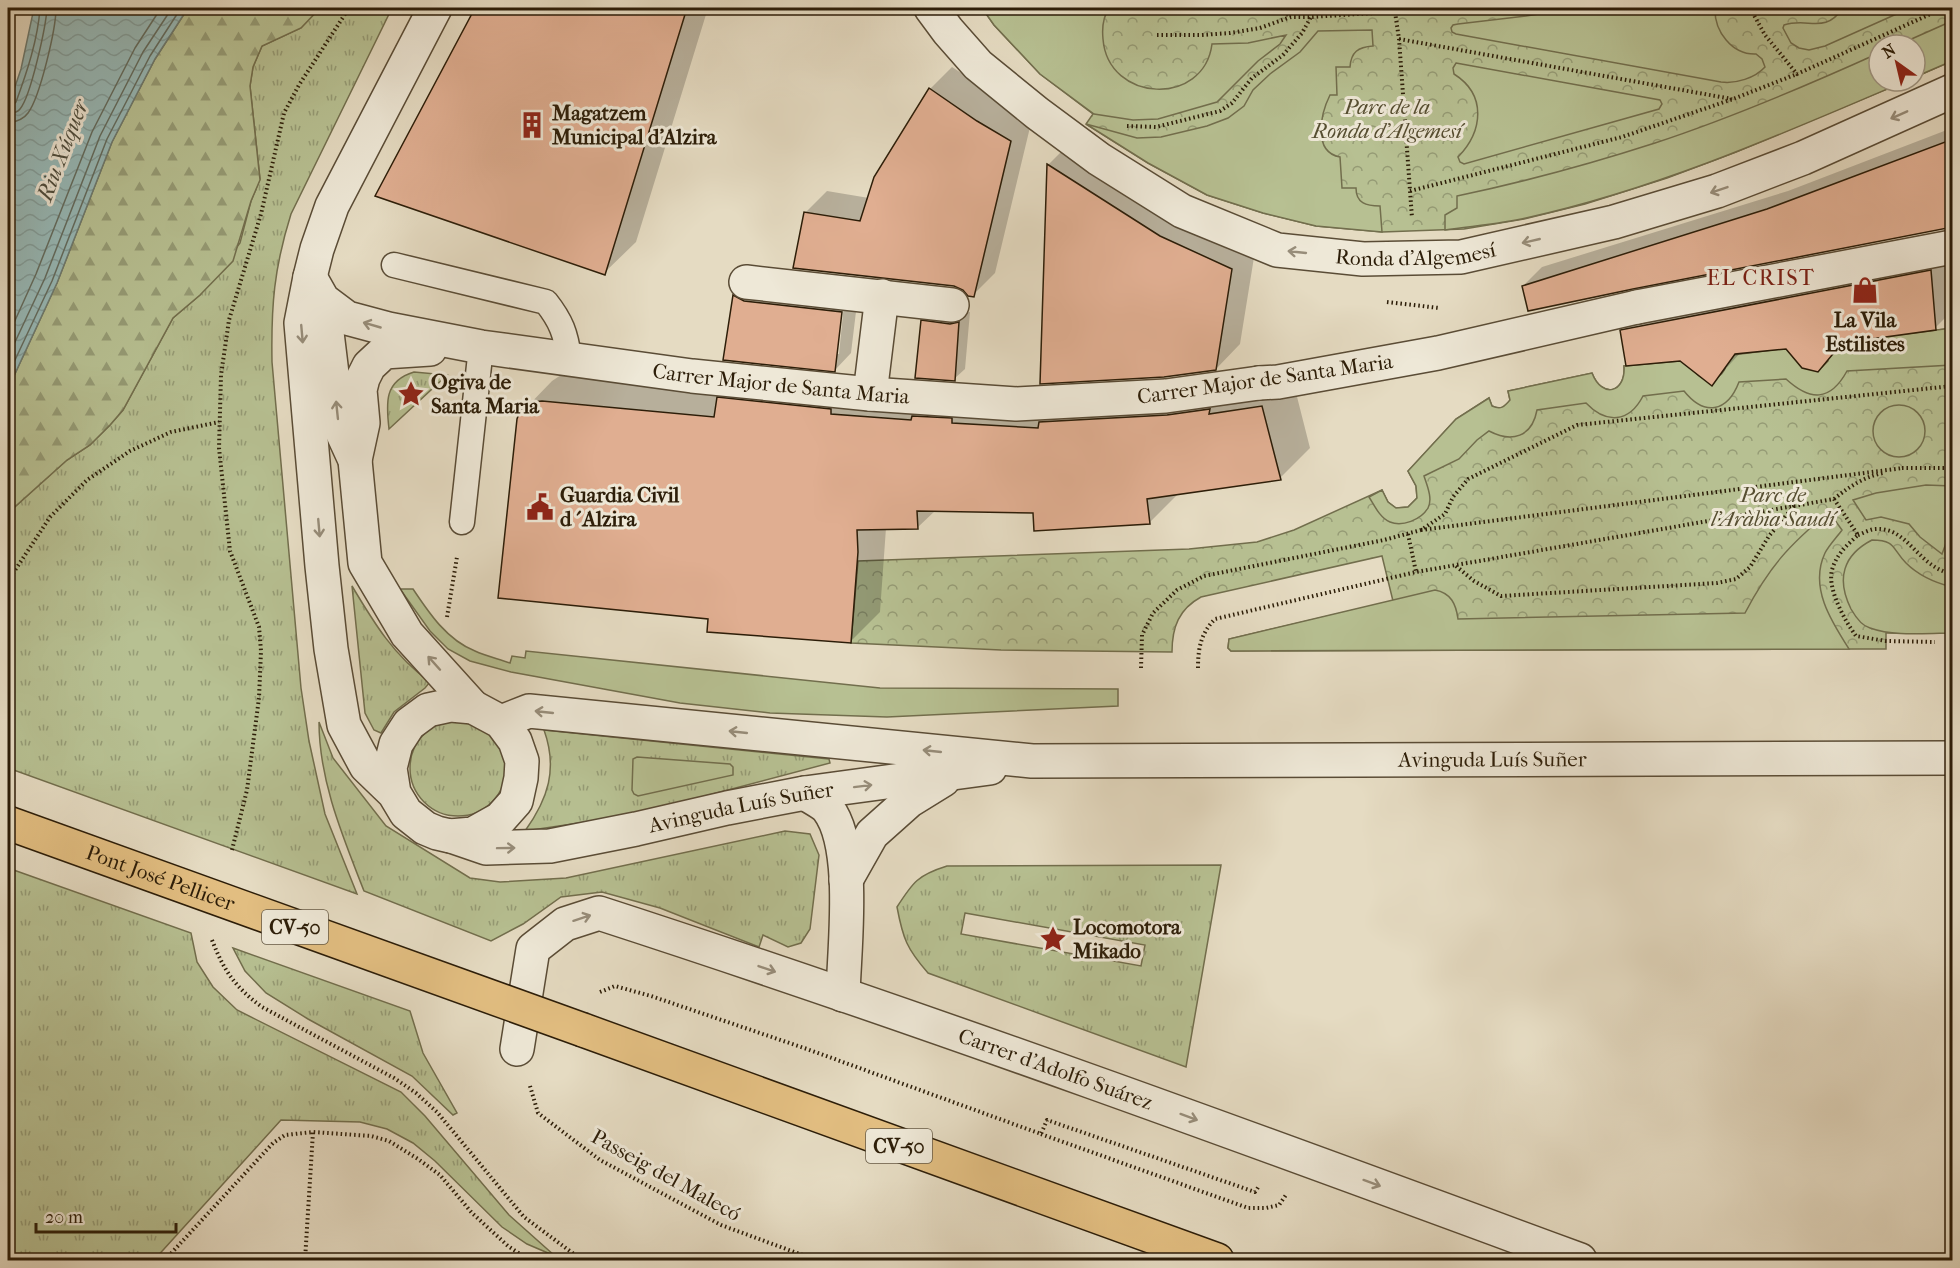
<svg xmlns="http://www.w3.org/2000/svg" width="1960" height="1268" font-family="'IM FELL French Canon',serif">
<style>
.grass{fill:url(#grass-tufts);stroke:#726e4d;stroke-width:1.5;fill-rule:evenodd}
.forest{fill:url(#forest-firs);stroke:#726e4d;stroke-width:1.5}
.park{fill:url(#park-crowns);stroke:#726e4d;stroke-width:1.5}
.garden{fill:#b7c092;stroke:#726e4d;stroke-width:1.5}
.water{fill:url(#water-waves);stroke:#6c7b72;stroke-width:1.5}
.shadow{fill:#0003;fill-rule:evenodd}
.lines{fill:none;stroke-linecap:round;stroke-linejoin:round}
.shore{stroke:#626c60;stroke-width:1.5}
.building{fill:#e0ae91;stroke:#2c1d08;stroke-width:1.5}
.service-casing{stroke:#5a4c36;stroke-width:27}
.pedestrian-casing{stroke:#5a4c36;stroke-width:36}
.minor-casing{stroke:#5a4c36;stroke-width:36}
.primary-casing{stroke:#2c1d08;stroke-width:36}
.path{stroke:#2c1d08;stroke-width:4;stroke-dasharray:1.5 3;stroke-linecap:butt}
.service{stroke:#eee8d7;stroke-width:24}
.pedestrian{stroke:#eee8d7;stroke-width:33}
.minor{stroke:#eee8d7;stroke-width:33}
.primary{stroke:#e2be81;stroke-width:33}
.primary-bridge-casing{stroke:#2c1d08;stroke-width:36;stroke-linecap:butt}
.primary-bridge{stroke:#e2be81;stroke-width:33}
.oneway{stroke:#978d7a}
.labels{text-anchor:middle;stroke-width:6;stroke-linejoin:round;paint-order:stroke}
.shield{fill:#eee8d7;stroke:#665a46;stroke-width:1.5}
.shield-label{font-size:20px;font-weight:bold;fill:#2c1d08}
.park-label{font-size:21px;font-style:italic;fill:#564e31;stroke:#eee8d7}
.poi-label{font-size:21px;font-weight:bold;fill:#2c1d08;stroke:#eee8d7;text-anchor:start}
.street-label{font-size:21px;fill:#2c1d08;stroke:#eee8d7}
.water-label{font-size:22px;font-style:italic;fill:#4c4c3d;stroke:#eee8d7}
.neighbourhood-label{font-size:22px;letter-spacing:1.5px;fill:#7a1f14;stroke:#eee8d7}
</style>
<defs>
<pattern id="grass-tufts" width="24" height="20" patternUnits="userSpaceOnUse" patternTransform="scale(1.5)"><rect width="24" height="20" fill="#b7c092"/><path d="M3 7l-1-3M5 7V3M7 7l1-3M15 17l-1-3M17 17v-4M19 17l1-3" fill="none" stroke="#959b75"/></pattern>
<pattern id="forest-firs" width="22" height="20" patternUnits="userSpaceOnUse" patternTransform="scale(1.5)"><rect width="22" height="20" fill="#b7c092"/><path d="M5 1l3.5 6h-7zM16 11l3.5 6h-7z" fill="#959b75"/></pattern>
<pattern id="park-crowns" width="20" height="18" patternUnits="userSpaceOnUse" patternTransform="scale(1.5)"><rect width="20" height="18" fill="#b7c092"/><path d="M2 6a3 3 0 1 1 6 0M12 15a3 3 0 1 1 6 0" fill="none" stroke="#959b75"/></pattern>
<pattern id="water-waves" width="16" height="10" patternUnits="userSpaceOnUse" patternTransform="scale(1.5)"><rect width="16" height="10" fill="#97bab9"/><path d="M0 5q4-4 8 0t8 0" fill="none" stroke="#829f9e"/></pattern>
</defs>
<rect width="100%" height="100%" fill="#e5dbc2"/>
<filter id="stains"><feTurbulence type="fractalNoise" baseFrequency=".00333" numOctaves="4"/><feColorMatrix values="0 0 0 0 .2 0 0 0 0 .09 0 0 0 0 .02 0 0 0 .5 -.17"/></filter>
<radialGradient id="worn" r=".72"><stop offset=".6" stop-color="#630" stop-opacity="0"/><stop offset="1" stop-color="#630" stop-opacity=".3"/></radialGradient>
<path class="grass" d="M320 8H392L291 214C274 268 271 306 272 362L301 688 309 741 325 814 357 894 8 768V513L67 460 90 445 110 425 123 410 173 318 200 295 240 243 251 201 260 179 250 86 253 67 262 46 301 28Z
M414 372 447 375 389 429C386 403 384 381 414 372Z
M352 586C374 623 394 656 430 682L425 688 394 712 381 733 374 730 365 713Z
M410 768a48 48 0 1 1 96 0a48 48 0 1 1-96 0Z
M319 722 333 758 386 826 470 878 500 882 566 878 785 831 810 834 819 855 810 929 801 943 788 947 763 935 759 947 660 908 602 892 561 897 523 924 491 941 364 891C343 837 319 781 319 722Z
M544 730 829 759 830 763 633 815 525 831C548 799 558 769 544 730Z
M1221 865 1186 1067 928 973C907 949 903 939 897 907 913 882 918 875 947 866ZM965 913 1145 945 1141 966 961 934Z
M8 868 191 933 197 962 213 987 237 1010 401 1092 425 1116 509 1215 555 1256 527 1244 502 1227 435 1161 413 1143 387 1129 360 1122 281 1120 154 1260H8Z
M233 948 410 1011 423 1053 457 1113 453 1115 412 1076 308 1019 266 993 245 971Z"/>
<path class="forest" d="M188 8H320L301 28 262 46 253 67 250 86 260 180 251 201 233 261 200 295 173 318 123 410 110 425 90 445 67 460 8 513V396L13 378 57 283 112 142 155 59Z"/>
<path class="park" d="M982 8H1952V61L1915 77V45H1879V81H1906L1736 152 1667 178 1585 204 1524 219 1464 229 1382 232 1316 226 1263 213 1207 195 1148 163 1086 124 1093 114 1040 74 994 25Z
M1952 328V633H1886V649H1863L1231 651 1228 648 1229 639 1393 601 1382 556 1201 597C1179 609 1172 627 1172 652L1001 650 851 643 858 561 1189 549 1257 542 1294 530 1382 490 1388 502 1396 508 1408 507 1417 498 1416 486 1408 471 1456 419 1489 398 1492 406C1500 410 1506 408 1510 400L1508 391 1592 373C1602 399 1626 393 1624 366L1691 360C1692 364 1693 370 1696 373 1705 384 1724 379 1726 365 1726 362 1725 359 1725 356L1813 370 1822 367 1828 361 1827 344Z"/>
<path class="garden" d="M982 8H1109C1103 17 1102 29 1103 39 1108 103 1204 107 1212 44L1248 43 1286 35 1280 44 1258 61 1217 102 1158 119 1133 120 1094 114 1040 74 994 25Z
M1577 8H1715C1714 31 1732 55 1756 54L1762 59 1765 67C1755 78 1736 84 1721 82L1456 34 1452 32 1451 28 1453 25 1458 24 1526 16Z
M1843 8H1910L1825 46 1809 50 1799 48 1791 43 1783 28 1784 25C1809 17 1824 35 1843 8Z
M1952 21V61L1915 77V45H1898Z
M1372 30 1373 46C1358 47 1351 52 1350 67H1336L1337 95H1330C1321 113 1312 152 1340 157L1342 188H1356C1356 203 1366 206 1380 206L1382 232 1316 226 1263 213 1207 195 1148 163 1086 124 1137 138 1161 137 1207 126 1228 118 1244 106 1253 90 1270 74 1300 52 1318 31Z
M1879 53V81H1906C1782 134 1658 189 1526 218 1500 224 1472 226 1445 230V215L1457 208V196C1524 182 1590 164 1655 143 1731 118 1806 86 1879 53Z
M1456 63 1660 100 1662 104 1659 109 1464 164 1460 162 1458 157C1483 131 1487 95 1454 74L1453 68Z
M1952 328V365L1847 371C1830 402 1810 401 1786 379L1739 382C1727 413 1704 416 1684 391L1643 396C1629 423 1606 424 1586 403L1537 410C1532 437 1512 443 1489 431L1477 440 1459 459 1424 476C1427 485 1433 499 1428 508 1421 520 1402 527 1390 522 1380 518 1374 505 1369 497L1382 490 1388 502 1396 508 1408 507 1417 498 1416 486 1408 471 1456 419 1489 398 1492 406C1501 410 1504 407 1510 400L1508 391 1592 373C1602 399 1626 393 1624 366L1691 360C1692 364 1693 370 1696 373 1705 384 1724 379 1726 365 1726 362 1725 359 1725 356L1795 347 1813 370 1822 367 1828 361 1827 344Z
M1873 431a26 26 0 1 1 52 0a26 26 0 1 1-52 0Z
M1926 485 1952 486V527L1942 554 1920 537 1909 524 1881 517 1866 520 1853 500 1876 493Z
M1829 512 1842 530C1837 537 1829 545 1825 553 1809 587 1831 621 1849 649L1231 651 1228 648 1229 639 1435 590C1451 593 1456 604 1458 619L1745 613C1769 567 1789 545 1829 512Z
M1872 540C1896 540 1892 549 1906 563 1918 575 1936 583 1952 587V633C1926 633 1895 637 1870 628 1862 626 1855 616 1851 609 1836 579 1843 555 1872 540Z
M400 589H413C429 613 447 640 475 651 486 656 499 659 510 663L512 656 525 658 526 651 880 688 1118 689V706L887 717 770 713 680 703 511 672 470 661 448 649 430 631Z
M637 757 730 764 733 767V775L638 796 634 794 632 790 633 759Z"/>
<path class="water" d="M34 8H188L155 59 112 142 57 283 13 378 8 396V107L21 69Z"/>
<path class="shadow" d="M477 8H708L636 242 604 273 377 195Z
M952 67 1032 119 995 273 973 295 963 288 805 213 827 191 869 198 930 89Z
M1952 128V225L1523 286 1542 267 1788 191Z
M1072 141 1256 245 1240 344 1216 369 1048 165Z
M1950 251 1952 311 1935 328 1846 341 1818 370 1786 347 1741 352 1712 384 1680 359 1622 331 1642 310Z
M751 279 858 295 851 353 835 370 724 359 734 296ZM841 304H844L839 354H836Z
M933 310 962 313 970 312 965 369 954 379 922 321Z
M564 373 981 389 1292 377 1310 448 1280 478 1179 493 1149 523 1034 512 936 510 917 528H886L880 612 850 642 709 618 522 412 552 381Z"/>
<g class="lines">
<path class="shore" d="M8 106H12L16 102C27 72 38 39 40 8
M8 114C13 113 17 113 20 109 31 96 46 26 47 8
M8 123C16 122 23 120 28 113 40 97 56 29 56 8
M8 336 36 274 92 132 135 48 161 8
M8 357 45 278 100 136 143 52 172 8
M8 375 52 281 107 139 150 56 181 8"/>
</g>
<path class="building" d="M475 8H687L605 275 375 196Z
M929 88 977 121 1011 141 974 297 968 296 963 290 954 286 793 268 804 212 860 221 874 177Z
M1953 139V227L1633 289 1528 311 1522 286 1767 209Z
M1047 164 1160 236 1232 269 1216 370 1164 377 1040 384Z
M1931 270 1936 330 1842 343 1818 372 1802 368 1786 349 1735 354 1712 386 1680 361 1626 366 1620 330Z
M733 295 744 301 842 312 835 372 723 360Z
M921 320 950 324 959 322 955 381 915 378Z
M717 397 831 409V414L911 420 912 416 952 418V423L1038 428 1039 422 1167 415 1210 409 1209 414 1262 406 1281 480 1147 499 1150 524 1034 531 1033 513 917 511 918 529 857 530 858 552 851 643 707 632 708 619 498 598 517 419 520 411 526 405 532 402 542 401 714 417Z"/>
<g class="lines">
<defs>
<path id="service" d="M394 265 546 302C561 321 566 334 569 358
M462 522 481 347"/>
<path id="pedestrian" d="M1259 383 1278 382 1438 353 1637 307"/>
<g id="minor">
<path id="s1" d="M931 8 948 31 978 65 1037 113 1099 159 1182 211 1277 250 1363 259 1461 257 1614 222 1717 191 1803 158 1952 91"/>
<path id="s2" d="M310 277 323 300 347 318 388 329 481 347 692 376 870 394 1016 404 1166 396 1259 383"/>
<path d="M746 282 952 305"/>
<path d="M323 300 338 423 355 460 365 563 407 634 473 707"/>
<path d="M1637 307 1952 247"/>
<path d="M870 394 882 296"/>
<path d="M355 460 363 423 360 390 363 378 369 366 384 352 430 349"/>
<path id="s3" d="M501 722 529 711 1032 761 1952 758"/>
<path d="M394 793 390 768 396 744 409 724 428 710 451 705 473 707 501 722 515 741 522 761 521 778 516 801 500 819 473 834 450 836 437 833 425 828 406 813 394 793 366 766 344 725 331 649 322 566 301 323 310 277 317 249 332 206 435 8"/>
<path d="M805 793C812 798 823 803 828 809 857 847 844 948 843 995"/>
<path id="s4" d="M451 836 486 848 550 846 636 829 727 808 805 793 990 768"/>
<path d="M846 880 872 834 909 801 943 780"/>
<path id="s5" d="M517 1049 533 949 565 924 599 913C929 1020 1255 1140 1580 1260"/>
</g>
<path id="primary" d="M583 1030 1217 1260"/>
</defs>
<use href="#service" class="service-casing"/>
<use href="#pedestrian" class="pedestrian-casing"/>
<use href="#minor" class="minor-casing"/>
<use href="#primary" class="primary-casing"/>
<path class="path" d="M1275 8 1290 16
M1750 8 1765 35 1797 74 1944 8
M1395 12 1399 39 1412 218
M1157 35H1202L1230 33 1260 28 1291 17H1311L1453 8
M1399 39 1732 99
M1127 126 1156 127 1220 111 1232 103 1252 78 1283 55 1302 33 1311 17
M1410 191 1622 137 1733 99 1797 74
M1387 302 1439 308
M1902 468H1952
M1834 499C1850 486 1864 477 1883 473
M1421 530 1903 468
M1408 534 1416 572
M1858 535C1864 533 1870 529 1876 529 1908 527 1918 567 1952 574
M1456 566 1474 581 1501 596 1717 583 1736 579 1750 567 1769 536 1795 505
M8 581 50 517 87 480 130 451 171 432 219 422
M447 617 457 557
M1141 668 1142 635 1153 613 1177 590 1204 576 1384 540 1421 530 1445 514 1453 497 1468 479 1577 425 1952 386
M1198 668C1198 648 1201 633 1215 619L1416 572 1834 499 1858 535C1847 545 1836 555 1832 570 1827 589 1845 621 1856 636L1886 641 1935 642
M232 850 247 790 259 698 261 651 259 627 230 551 219 448 221 375 229 320 261 214 284 113 299 85 349 8
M212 940C224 971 235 987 262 1007L394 1078 416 1093 437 1112 524 1217 582 1260
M600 992 615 986 651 996 807 1049 1041 1134 1047 1120 1255 1192 1259 1186
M530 1086 538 1113 600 1160 721 1225 816 1260
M1041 1134 1248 1208H1266L1279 1205 1286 1195
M165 1260 273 1143 285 1135 313 1132 371 1136 389 1141 418 1159 440 1175 472 1213 508 1246 529 1260
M305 1260 313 1132"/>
<use href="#service" class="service"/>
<use href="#pedestrian" class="pedestrian"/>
<use href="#minor" class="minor"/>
<use href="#primary" class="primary"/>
<defs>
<g id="primary-bridge">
<path id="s6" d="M8 823 583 1030"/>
</g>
</defs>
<use href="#primary-bridge" class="primary-bridge-casing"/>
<use href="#primary-bridge" class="primary-bridge"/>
</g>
<defs><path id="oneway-shaft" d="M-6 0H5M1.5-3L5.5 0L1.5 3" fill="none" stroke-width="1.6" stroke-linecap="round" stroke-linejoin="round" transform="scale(1.5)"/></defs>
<g class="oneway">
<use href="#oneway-shaft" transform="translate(1899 115) rotate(156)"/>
<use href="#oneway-shaft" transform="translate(1719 190) rotate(161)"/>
<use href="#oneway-shaft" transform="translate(1531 241) rotate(167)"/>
<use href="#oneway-shaft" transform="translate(1297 252) rotate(-174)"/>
<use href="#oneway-shaft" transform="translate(372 325) rotate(-164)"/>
<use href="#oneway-shaft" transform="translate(302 334) rotate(85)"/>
<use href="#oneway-shaft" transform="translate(337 410) rotate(-96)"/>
<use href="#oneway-shaft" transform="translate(319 528) rotate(85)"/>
<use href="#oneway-shaft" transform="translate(434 663) rotate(-132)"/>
<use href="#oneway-shaft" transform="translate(544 712) rotate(-174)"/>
<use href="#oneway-shaft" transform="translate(738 732) rotate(-174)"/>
<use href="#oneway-shaft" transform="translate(932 751) rotate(-174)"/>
<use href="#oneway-shaft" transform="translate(863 786) rotate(-7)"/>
<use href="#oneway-shaft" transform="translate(506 848) rotate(-1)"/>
<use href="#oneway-shaft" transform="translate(582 918) rotate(-18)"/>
<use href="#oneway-shaft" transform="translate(767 969) rotate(19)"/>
<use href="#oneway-shaft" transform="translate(1189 1117) rotate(20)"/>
<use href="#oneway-shaft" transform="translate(1372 1183) rotate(20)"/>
</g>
<defs>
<symbol id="building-bare" viewBox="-9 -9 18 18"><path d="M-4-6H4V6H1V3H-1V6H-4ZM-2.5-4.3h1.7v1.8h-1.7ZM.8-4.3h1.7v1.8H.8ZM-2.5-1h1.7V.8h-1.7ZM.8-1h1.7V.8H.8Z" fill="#8f2418" stroke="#eee8d7" stroke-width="2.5" paint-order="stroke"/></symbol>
<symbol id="shop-bare" viewBox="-9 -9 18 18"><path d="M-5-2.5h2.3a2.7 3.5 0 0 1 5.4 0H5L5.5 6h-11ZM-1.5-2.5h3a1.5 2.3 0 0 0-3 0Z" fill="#8f2418" stroke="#eee8d7" stroke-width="2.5" paint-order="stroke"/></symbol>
<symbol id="sight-bare" viewBox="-9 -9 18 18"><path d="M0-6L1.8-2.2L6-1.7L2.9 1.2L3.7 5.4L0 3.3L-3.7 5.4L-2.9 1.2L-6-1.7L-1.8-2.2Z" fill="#8f2418" stroke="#eee8d7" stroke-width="2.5" paint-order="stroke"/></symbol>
<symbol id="civic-bare" viewBox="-9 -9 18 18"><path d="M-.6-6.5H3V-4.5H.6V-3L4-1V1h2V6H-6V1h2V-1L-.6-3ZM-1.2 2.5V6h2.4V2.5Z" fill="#8f2418" stroke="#eee8d7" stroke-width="2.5" paint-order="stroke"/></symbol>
</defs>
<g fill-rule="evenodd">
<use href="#building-bare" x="513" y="106" width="38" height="38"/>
<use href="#shop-bare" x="1846" y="271" width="38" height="38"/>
<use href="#sight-bare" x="392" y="375" width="38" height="38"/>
<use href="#civic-bare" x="521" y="488" width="38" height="38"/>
<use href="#sight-bare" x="1034" y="920" width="38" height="38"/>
</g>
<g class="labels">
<g class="shield">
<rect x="262" y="910" width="66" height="34" rx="4.5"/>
<rect x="866" y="1129" width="66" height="34" rx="4.5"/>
</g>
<g class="shield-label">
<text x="295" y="934">CV-50</text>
<text x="899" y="1153">CV-50</text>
</g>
<g class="park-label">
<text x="1387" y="114">Parc de la<tspan x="1387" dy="24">Ronda d'Algemesí</tspan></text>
<text x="1773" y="502">Parc de<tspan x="1773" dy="24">l'Aràbia Saudí</tspan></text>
</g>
<g class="poi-label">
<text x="552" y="120">Magatzem<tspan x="552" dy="24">Municipal d'Alzira</tspan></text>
<text x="1865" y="327" text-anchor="middle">La Vila<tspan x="1865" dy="24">Estilistes</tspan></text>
<text x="431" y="389">Ogiva de<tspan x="431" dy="24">Santa Maria</tspan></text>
<text x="560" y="502">Guardia Civil<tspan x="560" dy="24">d´Alzira</tspan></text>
<text x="1073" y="934">Locomotora<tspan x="1073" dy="24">Mikado</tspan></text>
</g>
<g class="street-label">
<text dy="7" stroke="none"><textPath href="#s1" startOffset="567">Ronda d'Algemesí</textPath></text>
<text transform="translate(1265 379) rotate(-8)" y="7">Carrer Major de Santa Maria</text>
<text dy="7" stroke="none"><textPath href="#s2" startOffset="496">Carrer Major de Santa Maria</textPath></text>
<text dy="7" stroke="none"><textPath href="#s3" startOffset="996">Avinguda Luís Suñer</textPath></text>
<text dy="7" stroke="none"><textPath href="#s4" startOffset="296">Avinguda Luís Suñer</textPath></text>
<text dy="7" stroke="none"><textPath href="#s6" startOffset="162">Pont José Pellicer</textPath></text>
<text dy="7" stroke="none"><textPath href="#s5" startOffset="660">Carrer d'Adolfo Suárez</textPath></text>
<text transform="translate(666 1175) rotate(29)" y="7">Passeig del Malecó</text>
</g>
<g class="water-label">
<text transform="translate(62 150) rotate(-69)" y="8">Riu Xúquer</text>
</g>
<g class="neighbourhood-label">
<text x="1761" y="285">EL CRIST</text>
</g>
</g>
<rect width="1960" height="1268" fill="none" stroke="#e5dbc2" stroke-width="30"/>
<rect x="9" y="9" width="1942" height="1250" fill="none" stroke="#2c1d08" stroke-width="3"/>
<rect x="15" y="15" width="1930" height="1238" fill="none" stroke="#2c1d08" stroke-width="1.5"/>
<g transform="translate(1897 63) rotate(326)"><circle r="28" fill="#eee8d7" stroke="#a09784" stroke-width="1.5"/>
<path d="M0-4.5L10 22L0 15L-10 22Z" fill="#8f2418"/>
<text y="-9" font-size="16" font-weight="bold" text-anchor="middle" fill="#2c1d08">N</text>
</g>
<path d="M36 1223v9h140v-9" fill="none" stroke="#2c1d08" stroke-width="3"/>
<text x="45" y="1223" font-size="18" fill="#2c1d08" stroke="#eee8d7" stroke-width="4.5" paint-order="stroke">20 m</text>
<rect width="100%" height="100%" filter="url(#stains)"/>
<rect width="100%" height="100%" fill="url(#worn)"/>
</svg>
